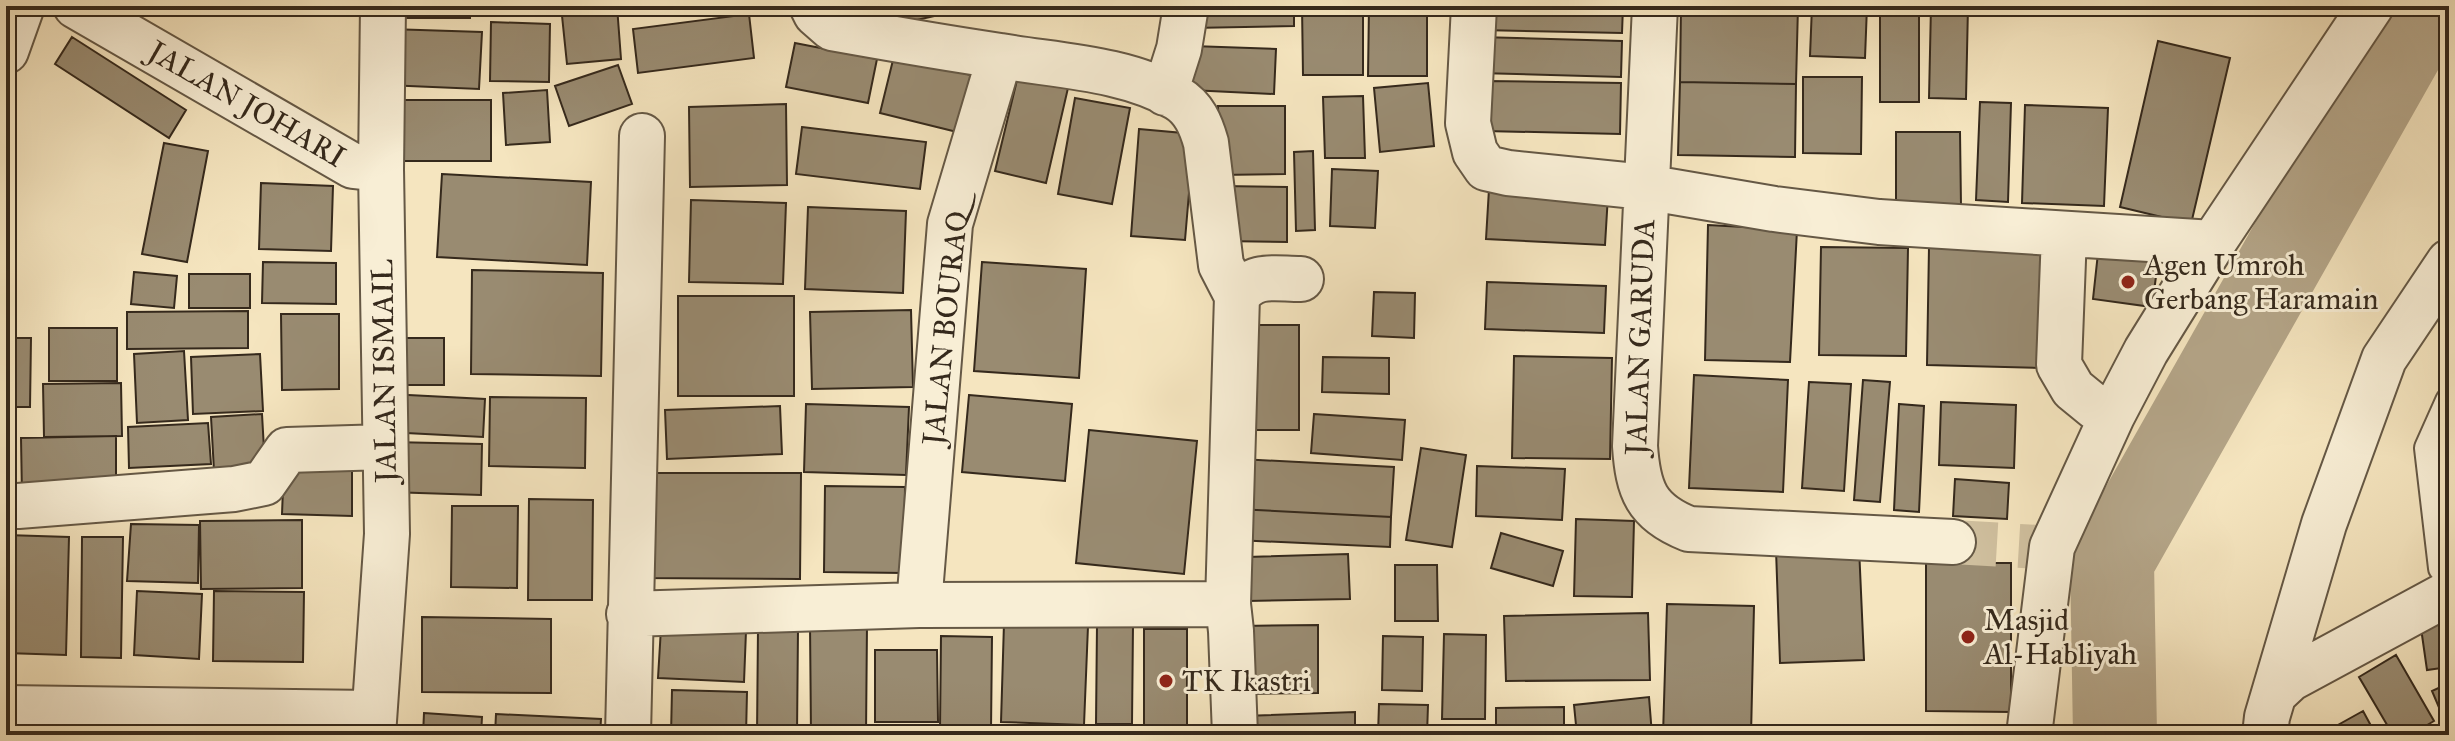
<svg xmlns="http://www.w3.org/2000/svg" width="2455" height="741" font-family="'IM FELL Great Primer',serif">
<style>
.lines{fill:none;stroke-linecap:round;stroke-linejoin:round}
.river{stroke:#b4a588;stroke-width:84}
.building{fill:#998b71;stroke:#35291c;stroke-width:2}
.minor-tunnel{stroke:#cfbf9e;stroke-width:44;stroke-dasharray:44 22;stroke-linecap:butt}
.service-casing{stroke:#655845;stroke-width:30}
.minor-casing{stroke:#655845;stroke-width:48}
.service{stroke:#f8eed5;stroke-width:26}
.minor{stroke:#f8eed5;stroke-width:44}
.poi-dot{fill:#8f2418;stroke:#f8eed5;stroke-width:3}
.labels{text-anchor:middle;stroke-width:6;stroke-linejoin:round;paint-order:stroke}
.street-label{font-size:30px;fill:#35291c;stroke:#f8eed5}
.poi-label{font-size:30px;fill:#35291c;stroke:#f8eed5;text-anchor:start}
</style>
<rect width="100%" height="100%" fill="#f5e5bf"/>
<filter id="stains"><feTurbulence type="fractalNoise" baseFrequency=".0025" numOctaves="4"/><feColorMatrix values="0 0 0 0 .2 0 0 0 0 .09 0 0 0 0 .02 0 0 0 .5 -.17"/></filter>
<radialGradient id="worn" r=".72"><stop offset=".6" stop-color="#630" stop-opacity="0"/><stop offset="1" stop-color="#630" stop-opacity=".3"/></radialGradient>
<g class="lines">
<path class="river" d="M2115 735 2112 561 2426 6"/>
</g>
<path class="building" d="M397 6H470V18H398Z
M484 6H531L485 11Z
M561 6H617L621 59 567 64Z
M640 6H677L642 14Z
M862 6H950L952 12 868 31Z
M1191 6H1294V26L1191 28Z
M1302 6H1363V75H1303Z
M1369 6H1427V76H1368Z
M1482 6H1623L1622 33 1481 30Z
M1681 6H1798L1796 84 1680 82Z
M1812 6H1867L1865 58 1810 56Z
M1880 6H1919V102H1880Z
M1931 6H1968L1966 99 1929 98Z
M2034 6H2195V14L2034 13Z
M749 14 754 58 638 73 633 29Z
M491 22 550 24 549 82 490 81Z
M389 29 482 32 479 89 386 85Z
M72 37 186 110 169 138 55 64Z
M1479 37 1622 41 1621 77 1479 73Z
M2158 41 2230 58 2191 224 2120 207Z
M795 43 877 59 868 103 786 87Z
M1192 46 1276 49 1274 94 1190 90Z
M894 56 971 75 957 132 880 113Z
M618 65 632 104 569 126 555 86Z
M1018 76 1068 88 1046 183 995 171Z
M1803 77H1862L1861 154 1803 153Z
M1486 81 1621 83 1620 134 1485 131Z
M1680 82 1796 84 1795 157 1678 155Z
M1428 83 1434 146 1380 152 1374 88Z
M547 90 550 142 506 145 503 93Z
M1363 96 1365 158H1325L1323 97Z
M1075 98 1130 108 1112 204 1058 194Z
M395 100H491V161H395Z
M1980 102 2011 103 2008 202 1976 200Z
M786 104 787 185 690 187 689 107Z
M2025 105 2108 108 2104 206 2022 203Z
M1218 106H1285V174L1219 175Z
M802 127 926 142 920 189 796 174Z
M1139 129 1194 134 1185 240 1131 236Z
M1896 132H1960L1961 206H1896Z
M164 143 208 151 187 262 142 254Z
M1313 151 1315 230 1296 231 1294 152Z
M1332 169 1378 171 1375 228 1330 226Z
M442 174 591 182 587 265 437 257Z
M261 183 333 186 331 251 259 249Z
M1222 186 1287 187V242L1222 241Z
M1489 189 1608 195 1605 245 1486 239Z
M691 200 786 203 783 284 689 282Z
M808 207 906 211 903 293 805 289Z
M1708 225 1797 230 1790 362 1705 360Z
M1821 247 1908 248 1906 356 1819 355Z
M1929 247 2045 251 2042 368 1927 365Z
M2098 253 2158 261 2152 307 2093 299Z
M263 262 336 263V304L262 303Z
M982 262 1086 269 1079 378 974 371Z
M472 270 603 273 601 376 471 374Z
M134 272 177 276 174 308 131 304Z
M189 274H250V308H189Z
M1487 282 1606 286 1604 333 1485 329Z
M1374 292 1415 293 1414 338 1372 336Z
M678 296H794V396H678Z
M911 310 913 387 812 389 810 312Z
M248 311V348L127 349V312Z
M281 314H339V389L282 390Z
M1249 325H1299V430H1248Z
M49 328H117V381H49Z
M6 338H31L30 407H6Z
M390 338H444V385H390Z
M184 351 188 420 137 423 134 354Z
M260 354 263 411 193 414 191 357Z
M1514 356 1612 358 1610 459 1512 458Z
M1323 357 1389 358V394L1322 392Z
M1694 375 1788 380 1783 492 1689 488Z
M1863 380 1890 382 1880 502 1854 500Z
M1809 382 1851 384 1844 491 1802 488Z
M121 383 122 436 44 437 43 384Z
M389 394 485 399 483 437 387 432Z
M969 395 1072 404 1065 481 962 472Z
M490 397 586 398 585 468 489 466Z
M1941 402 2016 405 2014 468 1939 465Z
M806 404 909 407 906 475 804 472Z
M1899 404 1924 406 1919 512 1894 510Z
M780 406 782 454 667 459 665 410Z
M262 414 265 467 214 471 211 417Z
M1314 414 1405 420 1402 460 1311 453Z
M6 420H11L6 470Z
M208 423 211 464 129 468 128 427Z
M1089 430 1197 441 1184 574 1076 563Z
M116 436V494L22 496 21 438Z
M391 442 482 444 481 495 389 492Z
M2449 443V478L2438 447Z
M1421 448 1466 455 1452 547 1406 540Z
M1240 459 1394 467 1391 517 1237 509Z
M352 462V516L282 514 284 464Z
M1477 466 1565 469 1562 520 1476 516Z
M636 473H801L800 579 636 578Z
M1955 479 2009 483 2007 519 1953 516Z
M825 486 905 487 904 573 824 572Z
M529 499 593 500 592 600H528Z
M452 506H518L517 588 451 587Z
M1237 509 1391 517 1390 547 1236 540Z
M1576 519 1634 521 1632 597 1574 596Z
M302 520V588L201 589 200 521Z
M131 524 199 525 198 583 127 581Z
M1501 533 1563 551 1553 586 1491 568Z
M6 535 69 537 66 655 6 653Z
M82 537H123L121 658 81 657Z
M1859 547 1864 660 1780 663 1776 550Z
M1348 554 1350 599 1247 601V557Z
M1926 563H2011V712L1926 711Z
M1395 565H1437L1438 621H1395Z
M137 591 202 594 199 659 134 655Z
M214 591 304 592 303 662 213 661Z
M1667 604 1754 606 1751 735H1663Z
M1648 613 1650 680 1506 681 1504 616Z
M422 617 551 619V693L422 692Z
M2449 617V667L2427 670 2420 621Z
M1004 623 1088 626 1084 725 1001 722Z
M810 624H867L866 735H811Z
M1097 625H1133L1132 724H1096Z
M1318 625V693L1241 694V626Z
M661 628 746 631 744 682 658 678Z
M758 628H798L797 735H757Z
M1144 629H1187V735H1068H1144Z
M1444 634 1486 635 1485 719H1442Z
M941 636 992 637 991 731 940 730Z
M1383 636 1423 637 1422 691 1382 690Z
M875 650H937L938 722H875Z
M2396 655 2434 721 2410 735H2393L2359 677Z
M2449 683V731L2432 691Z
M672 690 747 692 746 735H671Z
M1649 697 1652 735H1577L1574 705Z
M1379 704 1428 705 1427 735H1378Z
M1564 707V735H1496V708Z
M2363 711 2376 735H2320Z
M1355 712V735H1244V716Z
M424 713 482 717 481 735H423Z
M496 714 601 719 600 735H495Z
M6 719 101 721V735H6Z"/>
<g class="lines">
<path class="minor-tunnel" d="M1953 542 2038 547"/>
<defs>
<path id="service" d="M2442 568 2428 448 2449 401"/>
<path id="minor" d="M76 6 353 166 381 169
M812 6 816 14 832 28C888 38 944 48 1000 56 1059 66 1125 68 1177 98 1194 108 1201 125 1206 143L1221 265 1237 296
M1474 6 1468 123 1475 152 1486 168 1508 173 1645 187 1774 209 1879 222 2213 243
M1655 6 1635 446C1638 490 1646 512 1689 529L1953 542
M6 51 22 6
M1165 93 1179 49 1186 6
M2064 234 2059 365 2073 389 2095 407 2112 416
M18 506 234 489 264 483 287 450 385 447
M919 605 950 224 1000 56
M629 614 919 605 1228 604
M2275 693 2290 679 2449 593
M6 708 373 713
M373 735 387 534 381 169 383 6
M628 735 642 136
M1235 735 1231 631 1228 604 1237 296C1255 272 1274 279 1301 279
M2029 735 2052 547 2112 416 2146 351 2213 243 2371 6
M2265 735 2267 717 2324 524 2384 359 2449 262"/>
</defs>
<use href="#service" class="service-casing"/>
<use href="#minor" class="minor-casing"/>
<use href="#service" class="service"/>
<use href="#minor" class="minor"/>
</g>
<g class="poi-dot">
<circle cx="2128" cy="282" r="8"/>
<circle cx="1968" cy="637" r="8"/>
<circle cx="1166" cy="681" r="8"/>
</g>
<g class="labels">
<g class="street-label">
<text transform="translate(247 104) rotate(30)" y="10">JALAN JOHARI</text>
<text transform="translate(945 328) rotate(-84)" y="10">JALAN BOURAQ</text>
<text transform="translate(1640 337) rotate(-88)" y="10">JALAN GARUDA</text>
<text transform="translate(384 371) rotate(-91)" y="10">JALAN ISMAIL</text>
</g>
<g class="poi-label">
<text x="2144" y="275">Agen Umroh<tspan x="2144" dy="34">Gerbang Haramain</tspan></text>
<text x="1984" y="630">Masjid<tspan x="1984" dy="34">Al-Habliyah</tspan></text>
<text x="1182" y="691">TK Ikastri</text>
</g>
</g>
<rect width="2455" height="741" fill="none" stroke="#f5e5bf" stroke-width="32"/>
<rect x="8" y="8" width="2439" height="725" fill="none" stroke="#35291c" stroke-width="4"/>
<rect x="16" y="16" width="2423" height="709" fill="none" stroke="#35291c" stroke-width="2"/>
<rect width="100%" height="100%" filter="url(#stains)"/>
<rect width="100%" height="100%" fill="url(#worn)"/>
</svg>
